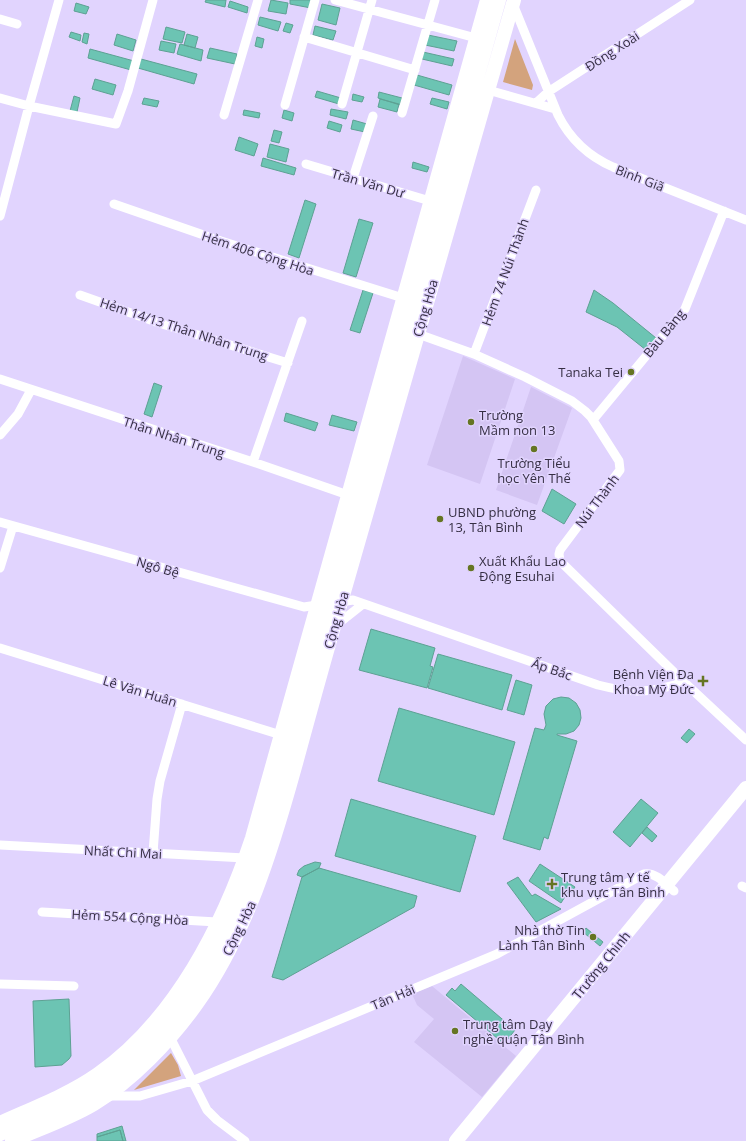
<svg xmlns="http://www.w3.org/2000/svg" width="746" height="1141" font-family="'Open Sans',sans-serif">
<style>
.built{fill:#d4c5f3}
.green{fill:#d3a37d}
.building{fill:#6cc4b3;stroke:#5da193}
.lines{fill:none;stroke-linecap:round;stroke-linejoin:round}
.minor{stroke:#fff;stroke-width:9}
.primary{stroke:#fff;stroke-width:14}
.poi-dot{fill:#657522;stroke:#e1d4fe;stroke-width:1.5}
.labels{text-anchor:middle;stroke-width:3;stroke-linejoin:round;paint-order:stroke}
.street-label{font-size:13px;fill:#362f44;stroke:#e1d4fe}
.poi-label{font-size:13px;fill:#362f44;stroke:#e1d4fe;text-anchor:start}
</style>
<rect width="100%" height="100%" fill="#e1d4fe"/>
<path class="built" d="M463 356 515 379 480 484 427 465Z
M531 387 572 408 537 505 496 490Z
M432 986 516 1056 482 1097 414 1042 434 1019 417 1005 412 994Z"/>
<path class="green" d="M515 39 533 85 532 90 503 82Z
M171 1053 178 1065 181 1076 134 1090Z"/>
<path class="building" d="M206 0H226L225 7 205 2Z
M271 0 288 3 286 14 268 11Z
M290 0H313L311 8 290 4Z
M230 1 248 7 247 13 228 7Z
M76 3 89 7 86 14 74 11Z
M322 4 340 8 336 25 318 20Z
M260 17 281 22 278 31 258 25Z
M286 23 293 25 290 33 283 31Z
M315 26 336 31 333 40 313 35Z
M166 27 185 32 182 43 163 39Z
M71 32 81 35 80 41 69 37Z
M84 33 89 34 87 44 82 42Z
M117 34 136 40 133 51 114 45Z
M187 34 198 37 195 48 184 45Z
M428 35 457 41 454 51 425 45Z
M257 37 264 39 262 48 255 46Z
M161 41 176 44 174 53 159 50Z
M180 44 203 50 201 61 177 54Z
M210 48 237 54 235 64 207 58Z
M90 49 134 61 131 70 88 58Z
M423 52 454 59 452 66 422 59Z
M141 59 197 74 194 84 138 68Z
M417 75 452 85 449 95 414 85Z
M95 79 116 85 113 95 92 89Z
M317 91 341 98 339 104 315 97Z
M379 92 402 98 400 105 378 98Z
M353 94 364 97 362 102 352 100Z
M74 96 80 98 77 112 70 111Z
M144 98 159 101 157 107 142 104Z
M432 98 449 102 447 109 430 104Z
M380 99 399 104 397 112 378 107Z
M331 109 348 112 346 119 330 115Z
M244 110 260 113 259 118 243 115Z
M284 110 294 113 292 121 282 118Z
M353 120 367 124 365 132 351 129Z
M329 121 342 125 340 132 327 128Z
M274 130 282 132 279 143 271 141Z
M239 137 258 144 254 156 235 150Z
M270 144 289 149 286 162 267 157Z
M263 158 296 168 294 175 261 166Z
M413 162 429 167 427 172 412 168Z
M305 200 316 204 299 258 288 254Z
M359 219 373 223 356 277 343 273Z
M363 290 373 293 360 333 350 330Z
M594 290 613 303 656 338 646 350 617 327 586 312Z
M154 383 162 386 152 417 144 414Z
M286 413 318 423 315 431 284 421Z
M332 415 357 422 354 431 329 425Z
M552 489 576 504 564 524 542 511Z
M371 629 435 648 430 666 433 667 427 688 359 670Z
M438 654 512 675 502 710 428 688Z
M516 680 532 685 524 715 507 710Z
M561 697 569 698 576 703 580 710 581 718 579 725 574 731 566 734H557V735L577 741 548 839 544 837 540 850 503 839 535 728 544 730 546 725 544 714 546 706 553 699Z
M399 708 515 742 494 815 378 781Z
M689 729 695 734 687 743 681 738Z
M351 799 476 836 460 892 335 856Z
M641 799 658 813 630 847 613 832Z
M647 827 657 836 652 842 642 833Z
M315 862 321 863 319 868 302 877 297 875 299 870 304 866Z
M540 864 575 887 570 894 568 892 561 903 529 881Z
M319 868 417 896 414 907 283 980 272 977 302 877Z
M518 877 532 896 535 894 561 909 536 922 507 883Z
M586 928 603 942 600 946 583 932Z
M461 984 515 1030 504 1044 446 995 452 988 455 991Z
M69 999 71 1056 69 1059 62 1065 35 1067 33 1001Z
M122 1126 126 1141H123L120 1130 97 1137V1134Z
M120 1130 123 1141H97V1137Z"/>
<g class="lines">
<path class="minor" d="M335 0 476 38
M513 4 558 115C570 139 588 156 613 167L746 220
M0 19 17 24
M304 37 415 70
M488 90 555 109
M0 98 29 106 116 124 128 91 153 0
M536 103 548 92 690 0
M342 104 372 0
M285 105 315 0
M402 113 435 0
M224 115 258 0
M306 164 430 201
M353 178 373 116
M114 204 221 241 403 298
M0 216 29 106 59 0
M80 295 159 323 288 363
M418 334 474 354 525 377 572 401 585 411 591 417 619 461 620 470 560 550 559 554 560 561 684 682 746 740
M474 354 536 190
M0 379 253 462 348 495
M593 420 685 309 724 211
M0 435 18 414 31 390
M253 462 302 321
M0 522 304 607 317 605
M0 568 13 526
M341 602 353 600 598 685C633 694 651 693 684 682
M334 627 363 604
M0 648 281 735
M0 845 245 858
M153 853 157 799 160 781 182 704
M742 886 746 888
M42 912 217 922
M0 984 74 986
M170 1037 207 1110 217 1120 245 1141
M106 1096H140L192 1081 497 954 644 874C656 872 666 884 674 891"/>
<path class="primary" d="M0 1123C33 1108 68 1095 98 1074 175 1020 223 925 252 838L487 0
M0 1134C30 1121 67 1109 94 1092 106 1084 116 1074 127 1065 194 1005 236 922 263 837L499 0
M12 1141C39 1129 69 1119 94 1104 133 1080 170 1041 196 1005 247 933 272 850 295 767 311 708 327 650 344 592 400 394 457 197 514 0
M456 1141 746 788"/>
</g>
<g class="poi-dot">
<circle cx="631" cy="372" r="4"/>
<circle cx="471" cy="422" r="4"/>
<circle cx="534" cy="449" r="4"/>
<circle cx="440" cy="519" r="4"/>
<circle cx="471" cy="568" r="4"/>
<path d="M701 675h4v4h4v4h-4v4h-4v-4h-4v-4h4z"/>
<path d="M550 878h4v4h4v4h-4v4h-4v-4h-4v-4h4z"/>
<circle cx="593" cy="937" r="4"/>
<circle cx="455" cy="1031" r="4"/>
</g>
<g class="labels">
<g class="street-label">
<text transform="translate(612 51) rotate(-33)" y="5">Đồng Xoài</text>
<text transform="translate(640 178) rotate(21)" y="5">Bình Giã</text>
<text transform="translate(368 183) rotate(16)" y="5">Trần Văn Dư</text>
<text transform="translate(258 253) rotate(18)" y="5">Hẻm 406 Cộng Hòa</text>
<text transform="translate(505 272) rotate(-70)" y="5">Hẻm 74 Núi Thành</text>
<text transform="translate(425 308) rotate(-74)" y="5">Cộng Hòa</text>
<text transform="translate(184 329) rotate(18)" y="5">Hẻm 14/13 Thân Nhân Trung</text>
<text transform="translate(664 333) rotate(-51)" y="5">Bàu Bàng</text>
<text transform="translate(174 437) rotate(18)" y="5">Thân Nhân Trung</text>
<text transform="translate(597 501) rotate(-53)" y="5">Núi Thành</text>
<text transform="translate(158 567) rotate(16)" y="5">Ngô Bệ</text>
<text transform="translate(336 620) rotate(-74)" y="5">Cộng Hòa</text>
<text transform="translate(552 669) rotate(19)" y="5">Ấp Bắc</text>
<text transform="translate(140 691) rotate(17)" y="5">Lê Văn Huân</text>
<text transform="translate(123 852) rotate(3)" y="5">Nhất Chi Mai</text>
<text transform="translate(130 917) rotate(3)" y="5">Hẻm 554 Cộng Hòa</text>
<text transform="translate(239 928) rotate(-64)" y="5">Cộng Hòa</text>
<text transform="translate(601 965) rotate(-51)" y="5">Trường Chinh</text>
<text transform="translate(393 997) rotate(-23)" y="5">Tân Hải</text>
</g>
<g class="poi-label">
<text x="623" y="377" text-anchor="end">Tanaka Tei</text>
<text x="479" y="420">Trường<tspan x="479" dy="15">Mầm non 13</tspan></text>
<text x="534" y="468" text-anchor="middle">Trường Tiểu<tspan x="534" dy="15">học Yên Thế</tspan></text>
<text x="448" y="517">UBND phường<tspan x="448" dy="15">13, Tân Bình</tspan></text>
<text x="479" y="566">Xuất Khẩu Lao<tspan x="479" dy="15">Động Esuhai</tspan></text>
<text x="694" y="679" text-anchor="end">Bệnh Viện Đa<tspan x="694" dy="15">Khoa Mỹ Đức</tspan></text>
<text x="561" y="882">Trung tâm Y tế<tspan x="561" dy="15">khu vực Tân Bình</tspan></text>
<text x="585" y="935" text-anchor="end">Nhà thờ Tin<tspan x="585" dy="15">Lành Tân Bình</tspan></text>
<text x="463" y="1029">Trung tâm Dạy<tspan x="463" dy="15">nghề quận Tân Bình</tspan></text>
</g>
</g>
</svg>
